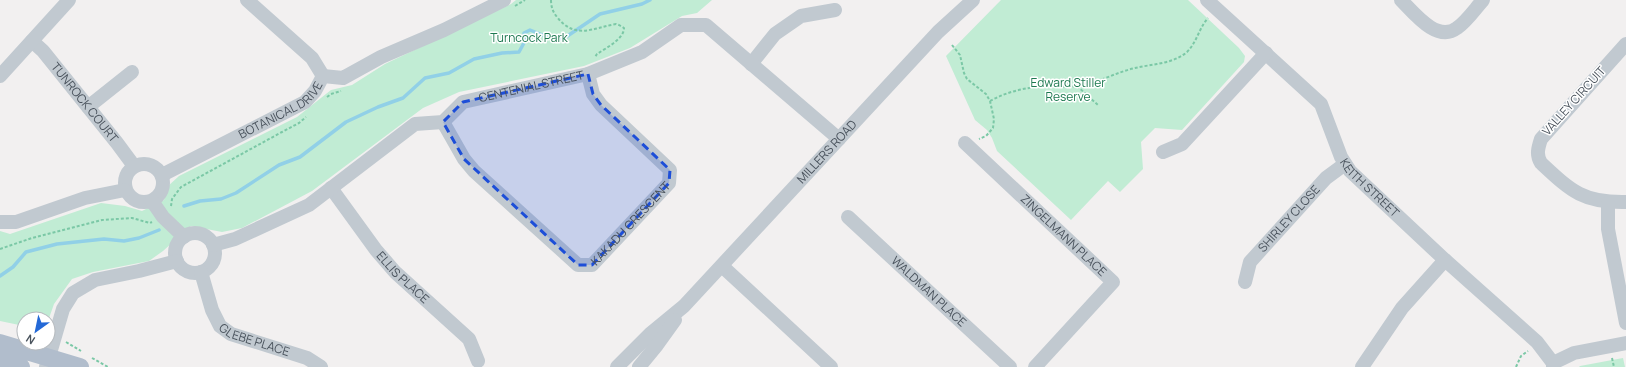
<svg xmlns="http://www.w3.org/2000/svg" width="1626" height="367" font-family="Manrope,sans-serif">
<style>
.green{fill:#c1ecd4}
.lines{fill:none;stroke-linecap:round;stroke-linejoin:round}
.stream{stroke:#91d0e7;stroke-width:3.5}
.path{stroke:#7bc8a6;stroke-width:2;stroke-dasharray:3 2;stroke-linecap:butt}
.minor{stroke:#c1c9d0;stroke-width:14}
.major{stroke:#b1bdcc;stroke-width:18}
.marked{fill:#1d4ed8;fill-opacity:0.2;stroke:#1d4ed8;stroke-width:3;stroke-dasharray:8 5;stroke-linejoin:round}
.labels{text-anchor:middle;stroke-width:3;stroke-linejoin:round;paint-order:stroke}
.park-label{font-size:12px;fill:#1d7950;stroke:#fff}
.street-label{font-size:12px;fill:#49525c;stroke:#fff}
</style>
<rect width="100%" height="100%" fill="#f2f0f0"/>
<path class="green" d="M516 0H712L697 13 682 16 630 48 584 66 459 92 423 108 312 191 242 228 222 232 191 226 163 251 149 261 93 272 72 279 54 304 48 321V319H24V326L0 321V231L10 234 101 203 125 206 142 211 164 200 167 187 179 176 297 117 331 90 352 85 385 64 511 4Z
M1001 0H1188L1239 48 1245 56 1244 62 1182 130 1155 128 1141 142 1143 169 1120 192 1108 181 1071 220 997 151 992 138 987 130 975 120 946 56Z
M1623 358 1625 367H1579L1580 366Z"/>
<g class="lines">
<path class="stream" d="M184 206 200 201 221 199 236 193 279 165 300 157 346 122 378 107 403 98 425 78 449 73 474 59 502 53 519 52 525 41 524 33 530 30 545 36 563 39 600 14 642 4 650 0
M0 276 13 267 26 252 57 244 104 239 124 241 139 238 159 230"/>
<path class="path" d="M551 0C551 7 553 12 557 17 575 40 593 28 616 24L619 25 624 28C624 39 606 48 597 54L595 57
M515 6 525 0
M952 45 960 55 964 73 967 79 986 94 990 101 994 119 993 128 986 136 979 139
M1077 86 1099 106
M327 97 331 94 341 91
M990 101C1010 90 1032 86 1055 86 1065 87 1073 87 1082 85 1100 82 1117 72 1135 68 1152 64 1173 64 1187 52 1197 42 1199 28 1208 18
M171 206 172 199 181 187 282 132 299 123 306 117
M0 249 32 238 102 220 132 218 150 223 152 222
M66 342 81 351
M92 358 108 367
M1612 358 1614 367
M1516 367 1521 356 1528 351"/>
<g class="minor">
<path d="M247 0 312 58 323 76"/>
<path id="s1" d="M1207 0 1321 104 1341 157 1350 171 1445 260 1537 342 1553 363V367"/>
<path d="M1401 0C1414 13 1437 43 1457 28 1467 21 1475 9 1483 0"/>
<path id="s2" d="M32 41 43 51 117 143 134 166"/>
<path d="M1626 44 1541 139C1538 148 1536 155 1541 163 1571 191 1583 203 1626 202"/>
<path d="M751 64 775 34 801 16 835 10"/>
<path d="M0 76 69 0"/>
<path d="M88 107 132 72"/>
<path id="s3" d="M443 122 464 159 474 171 578 265H592L669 183 670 170 601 105 593 94 588 74"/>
<path id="s4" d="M965 143 1113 282 1035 367"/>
<path d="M1163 152 1182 144 1266 53"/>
<circle cx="144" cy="183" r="19"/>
<path id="s5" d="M162 175 305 102 315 91 323 76 343 78 381 57 444 30 504 0"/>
<path id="s6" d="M331 188 376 250 395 272 469 339 478 361"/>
<path d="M152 201 163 217 184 237"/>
<path d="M1608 203V229L1626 323"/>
<path id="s7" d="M848 217 1010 367"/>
<path d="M0 222H16L85 198 125 190"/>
<circle cx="195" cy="253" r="20"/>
<path id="s8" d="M213 245 235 239 309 205 415 124 443 122 463 102 588 74 642 52 681 25H706L839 139"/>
<path d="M722 266 831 367"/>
<path id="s9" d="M201 272 212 310 220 326 231 334 307 358 321 367"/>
<path id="s10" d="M1245 282 1250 262 1326 178 1345 164"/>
<path d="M1553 363 1574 353 1626 343"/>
<path d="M46 367 63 309 73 293 95 280 139 271 177 261"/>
<path id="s11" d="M617 367 650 334 684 306 938 32 973 0"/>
<path d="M639 367 657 345 675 320"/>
<path d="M1362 367 1402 308 1445 260"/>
</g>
<path class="major" d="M0 343 80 367
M0 361 21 367"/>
</g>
<path class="marked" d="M588 74 593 94 601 105 670 170 669 183 592 265H578L464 159 443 122 463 102Z"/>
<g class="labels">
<g class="park-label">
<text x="529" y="42">Turncock Park</text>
<text x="1068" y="87">Edward Stiller<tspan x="1068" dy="14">Reserve</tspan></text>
</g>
<g class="street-label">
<text dy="4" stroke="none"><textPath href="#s8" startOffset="364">CENTENIAL STREET</textPath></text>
<text transform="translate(1574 101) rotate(-48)" y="4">VALLEY CIRCUIT</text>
<text dy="4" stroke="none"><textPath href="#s2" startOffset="81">TUNROCK COURT</textPath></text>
<text dy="4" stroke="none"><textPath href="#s5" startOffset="136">BOTANICAL DRIVE</textPath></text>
<text dy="4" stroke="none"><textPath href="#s11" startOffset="301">MILLERS ROAD</textPath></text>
<text dy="4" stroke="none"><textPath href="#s1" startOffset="253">KEITH STREET</textPath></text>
<text dy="4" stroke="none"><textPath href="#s10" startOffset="79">SHIRLEY CLOSE</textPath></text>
<text dy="4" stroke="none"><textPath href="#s3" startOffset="269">KAKADU CRESCENT</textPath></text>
<text dy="4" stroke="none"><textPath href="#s4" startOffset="135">ZINGELMANN PLACE</textPath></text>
<text dy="4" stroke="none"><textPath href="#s6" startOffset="115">ELLIS PLACE</textPath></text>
<text dy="4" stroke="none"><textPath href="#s7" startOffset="110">WALDMAN PLACE</textPath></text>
<text dy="4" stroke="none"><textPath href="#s9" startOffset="95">GLEBE PLACE</textPath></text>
</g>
</g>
<g transform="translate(36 331) rotate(213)"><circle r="19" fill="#ffffff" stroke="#b6babe"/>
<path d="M0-3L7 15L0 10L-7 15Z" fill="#2469d7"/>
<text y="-6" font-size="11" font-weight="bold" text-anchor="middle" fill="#49525c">N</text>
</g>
</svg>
